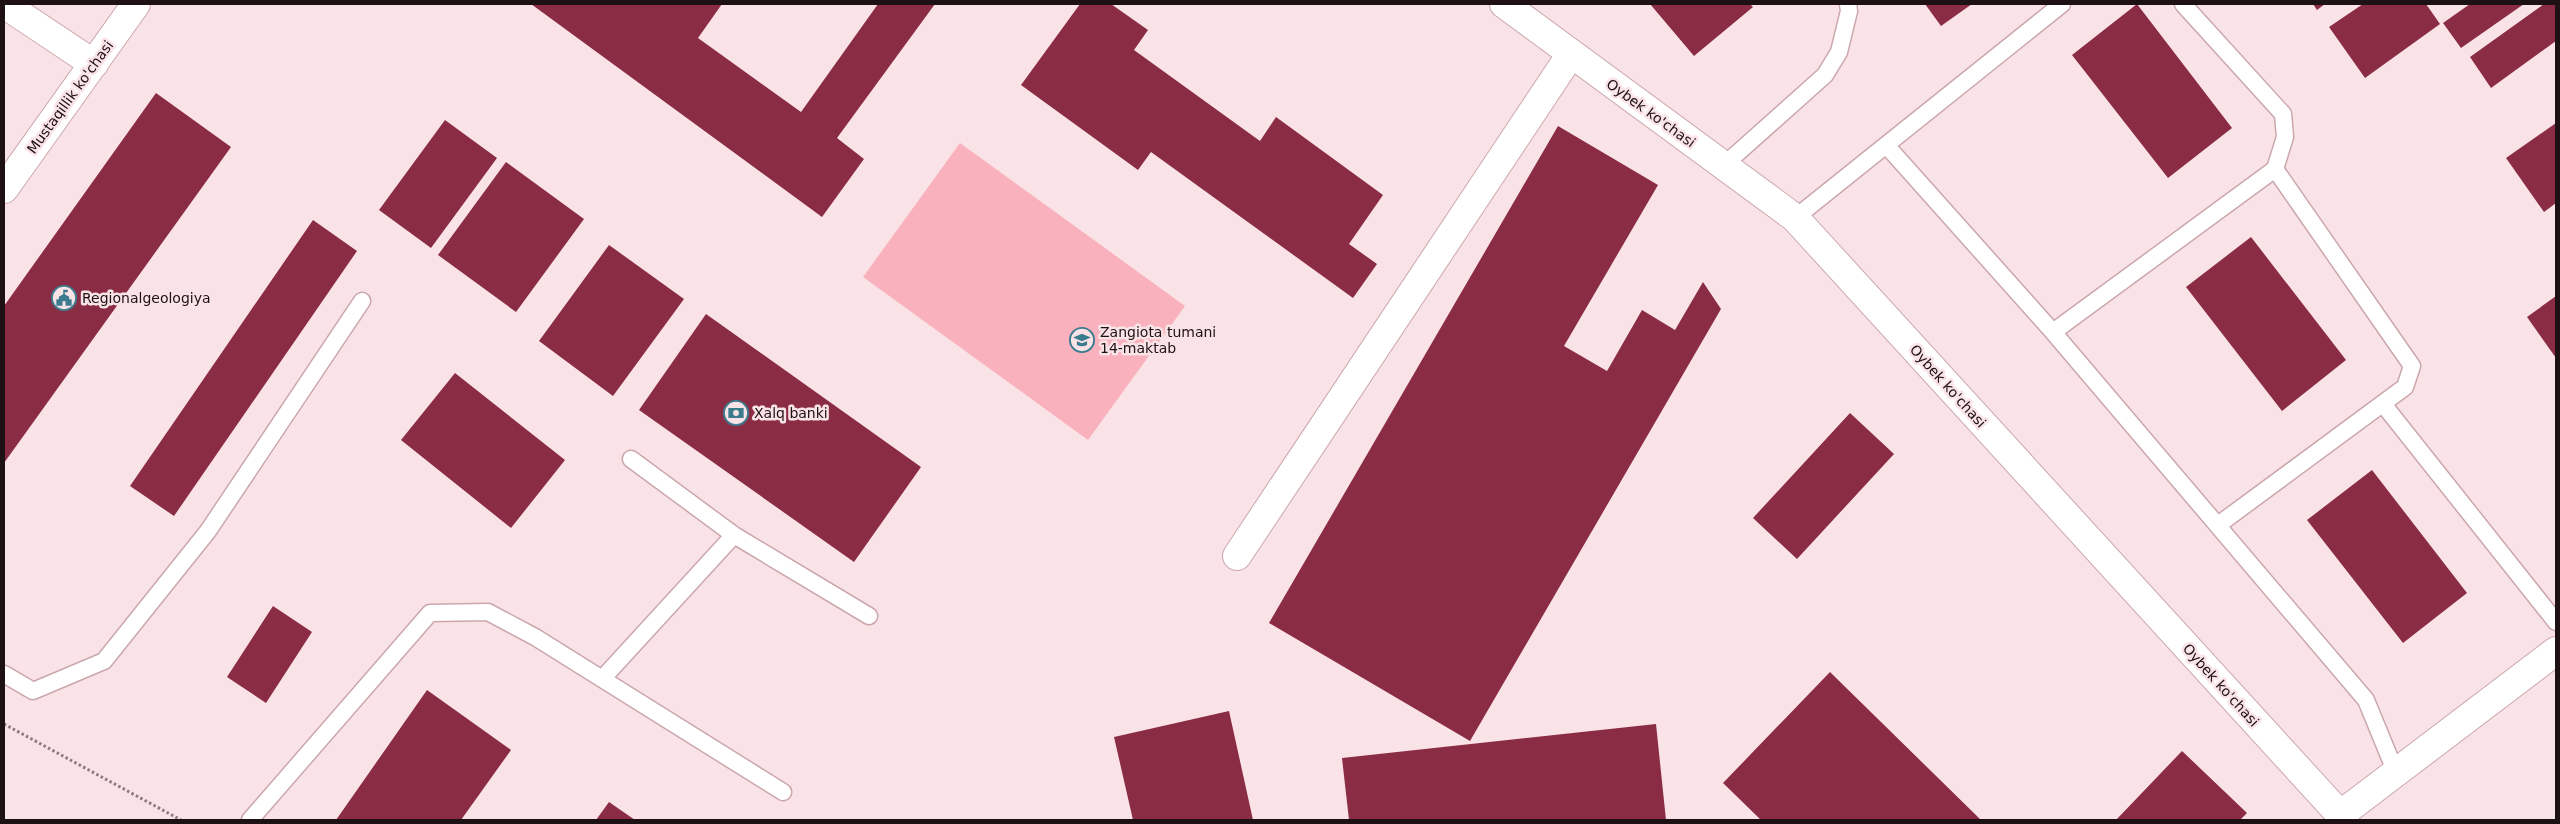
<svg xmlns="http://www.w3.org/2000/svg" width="2560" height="824" font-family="'DejaVu Sans',sans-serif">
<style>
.green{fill:#f9b2bd}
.building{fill:#8b2c45}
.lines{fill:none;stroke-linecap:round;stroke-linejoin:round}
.lane-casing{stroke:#cba7ac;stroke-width:19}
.street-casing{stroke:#cba7ac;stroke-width:30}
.path{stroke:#8c7b7d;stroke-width:3;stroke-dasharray:2.5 2.5;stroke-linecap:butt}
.lane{stroke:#fff;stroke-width:16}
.street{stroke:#fff;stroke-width:28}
.labels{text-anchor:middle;stroke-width:5;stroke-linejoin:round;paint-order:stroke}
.street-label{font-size:14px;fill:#1d1113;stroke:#fae3e6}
.poi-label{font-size:14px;fill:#1d1113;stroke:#fae3e6;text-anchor:start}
</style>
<rect width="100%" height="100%" fill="#fae3e6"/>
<path class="green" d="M960 143 1185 306 1088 440 863 277Z"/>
<path class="building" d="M531 4H722L698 38 801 112 878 4H935L837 138 864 159 822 217Z
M1080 4H1111L1148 30 1134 50 1260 141 1276 117 1383 195 1349 244 1377 264 1353 298 1151 152 1138 170 1021 85Z
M1650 4H1750L1753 7 1694 56Z
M1925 4H1972L1941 26Z
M2137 4 2232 128 2168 178 2072 55Z
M2313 4H2325L2317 10Z
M2363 4H2426L2440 24 2365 78 2329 27Z
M2470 4H2524L2461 48 2443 23Z
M2544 4H2556V41L2491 88 2470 57Z
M156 93 231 147 4 463V306Z
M445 120 497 158 431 248 379 210Z
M2556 123V203L2544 212 2506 158Z
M1558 126 1658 185 1564 346 1607 371 1642 310 1675 330 1703 282 1721 309 1470 741 1269 623Z
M506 162 584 219 516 312 438 255Z
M313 220 357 251 174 516 130 486Z
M2251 237 2346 360 2282 411 2186 287Z
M609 245 684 299 613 396 539 341Z
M2556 296V358L2527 317Z
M706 314 921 467 854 562 639 410Z
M455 373 565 460 511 528 401 440Z
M1850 413 1894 454 1797 559 1753 518Z
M2372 470 2467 593 2403 643 2307 520Z
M273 606 312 632 266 703 227 677Z
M1830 672 1981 820H1761L1723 783Z
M427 690 511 750 461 820H336Z
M1229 711 1253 820H1133L1114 737Z
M1656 724 1666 820H1349L1342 758Z
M2182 751 2247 813 2240 820H2116Z
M609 802 635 820H596Z"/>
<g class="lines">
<defs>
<path id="lane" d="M1886 145 2053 332 2275 169 2285 137 2283 114 2183 4
M1723 166 1825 75 1839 52 1849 11 1848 4
M1795 218 2062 4
M2053 332 2366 700 2396 773
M2383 404 2556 622
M631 459 734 535 869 616
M2218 525 2405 387 2412 366 2275 169
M4 674 33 691 104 661 208 531 362 301
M602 679 734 535
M250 820 430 613 488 612 535 637 783 792"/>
<path id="street" d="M4 4 94 64
M1504 4 1795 218 2345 820
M4 189 136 4
M1237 556 1571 54
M2340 815 2556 651"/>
</defs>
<use href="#lane" class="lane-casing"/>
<use href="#street" class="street-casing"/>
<path class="path" d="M4 724 181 820"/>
<use href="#lane" class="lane"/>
<use href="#street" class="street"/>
</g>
<defs>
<symbol id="civic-ring" viewBox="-11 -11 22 22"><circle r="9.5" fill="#fae3e6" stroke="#3a7c8e" stroke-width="1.5"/><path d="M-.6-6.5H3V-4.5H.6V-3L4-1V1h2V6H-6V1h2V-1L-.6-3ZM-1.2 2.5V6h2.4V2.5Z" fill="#3a7c8e"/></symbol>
<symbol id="school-ring" viewBox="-11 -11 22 22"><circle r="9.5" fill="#fae3e6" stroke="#3a7c8e" stroke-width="1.5"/><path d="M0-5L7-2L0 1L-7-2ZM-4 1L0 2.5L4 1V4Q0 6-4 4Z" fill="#3a7c8e"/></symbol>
<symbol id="bank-ring" viewBox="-11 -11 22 22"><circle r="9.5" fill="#fae3e6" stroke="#3a7c8e" stroke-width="1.5"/><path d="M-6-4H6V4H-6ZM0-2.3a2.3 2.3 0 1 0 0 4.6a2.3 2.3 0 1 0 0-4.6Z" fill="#3a7c8e"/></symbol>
</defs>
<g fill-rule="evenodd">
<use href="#civic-ring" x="50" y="284" width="28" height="28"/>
<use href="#school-ring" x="1068" y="326" width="28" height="28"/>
<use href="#bank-ring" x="722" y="399" width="28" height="28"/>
</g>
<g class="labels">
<g class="street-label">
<text transform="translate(70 97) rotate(-54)" y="5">Mustaqillik ko'chasi</text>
<text transform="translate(1651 113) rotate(36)" y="5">Oybek ko'chasi</text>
<text transform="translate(1948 386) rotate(48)" y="5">Oybek ko'chasi</text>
<text transform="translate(2221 685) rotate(48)" y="5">Oybek ko'chasi</text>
</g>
<g class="poi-label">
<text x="82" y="303">Regionalgeologiya</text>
<text x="1100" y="337">Zangiota tumani<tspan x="1100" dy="16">14-maktab</tspan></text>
<text x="754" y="418">Xalq banki</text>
</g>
</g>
<rect width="2560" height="824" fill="none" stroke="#1d1113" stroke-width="10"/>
</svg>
